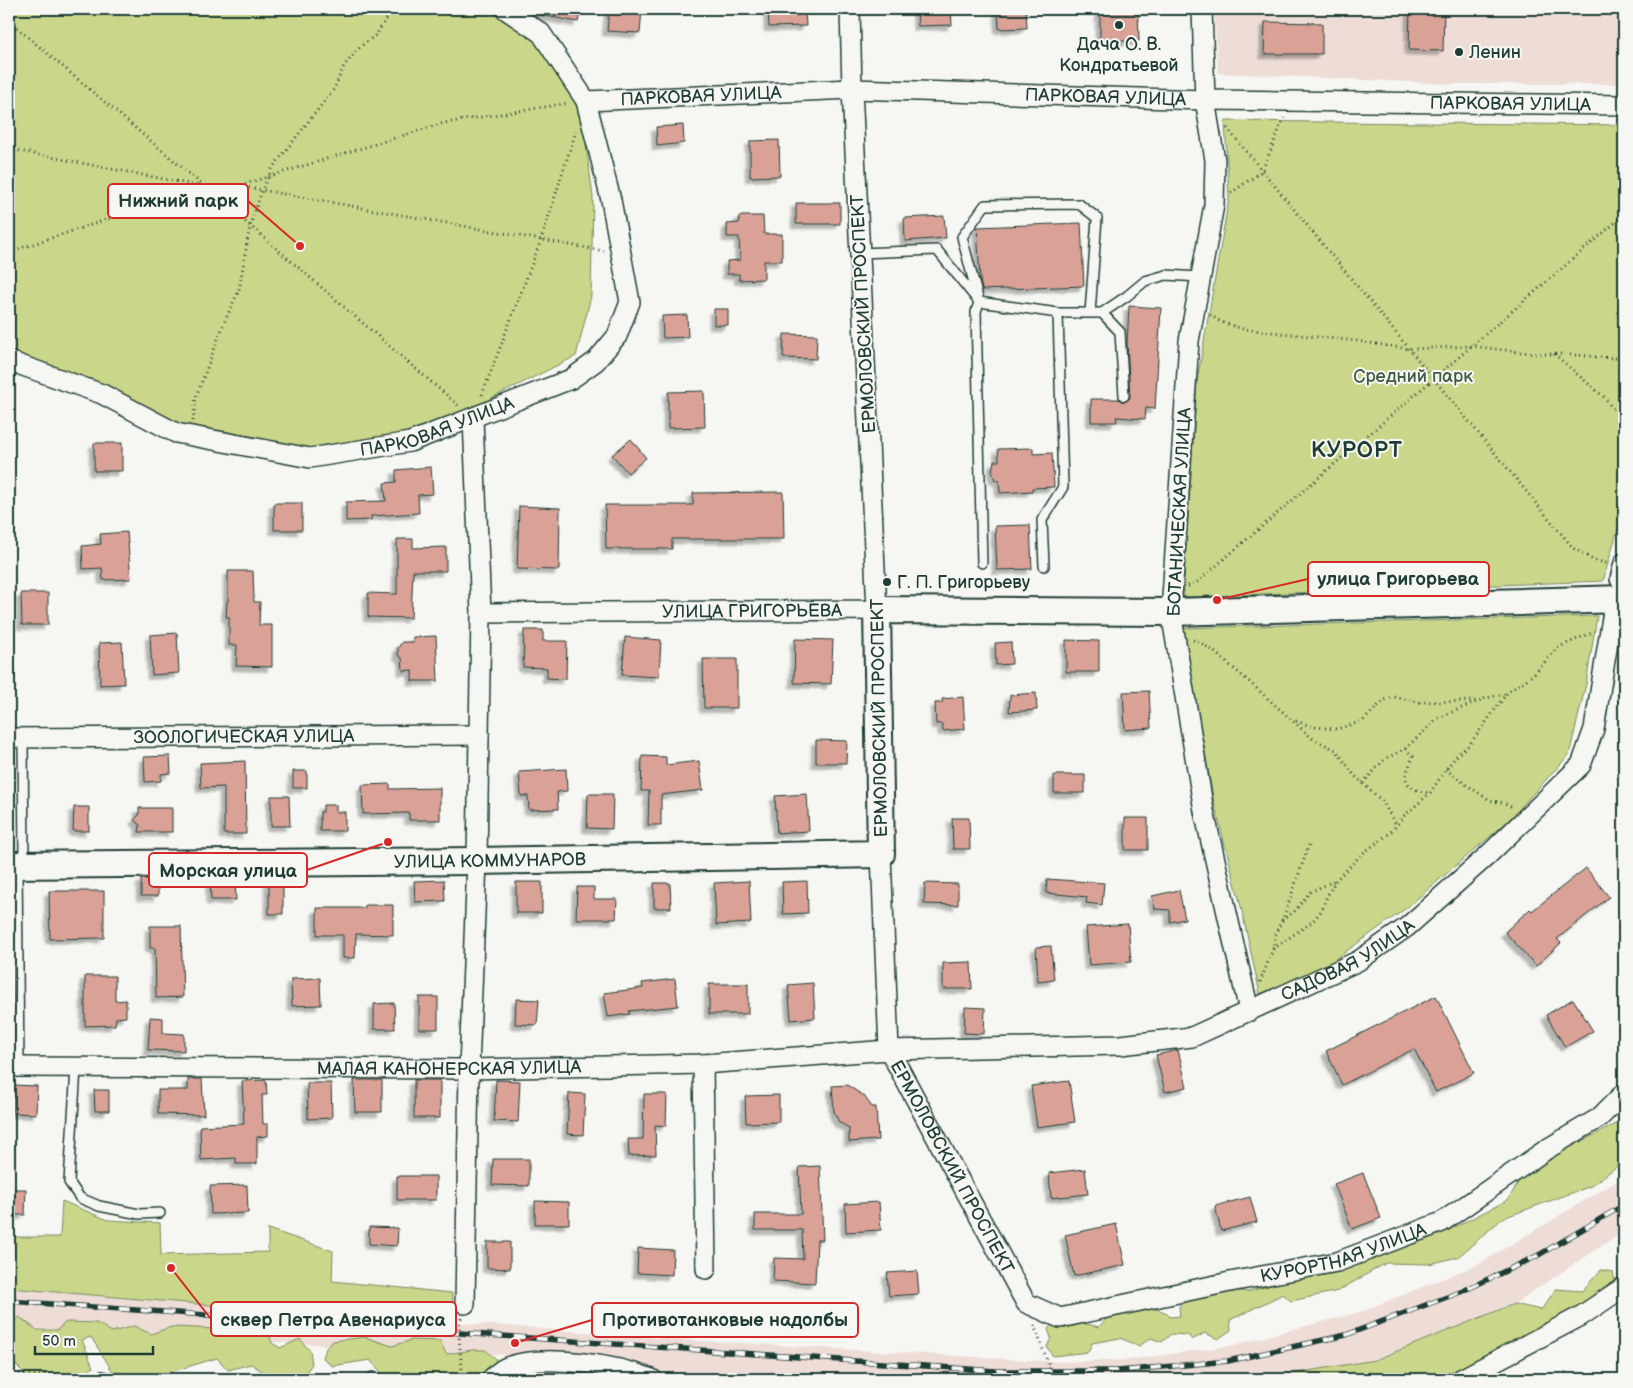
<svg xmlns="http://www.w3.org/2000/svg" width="1633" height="1388" font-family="'Balsamiq Sans',sans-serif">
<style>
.built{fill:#eedcd7}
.green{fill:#cad78b;stroke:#748a60}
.building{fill:#daa197;stroke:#1f3d34;filter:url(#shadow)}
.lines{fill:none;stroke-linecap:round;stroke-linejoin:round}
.lane-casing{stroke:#1f3d34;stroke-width:12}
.street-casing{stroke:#1f3d34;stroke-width:22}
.secondary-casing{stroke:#1f3d34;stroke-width:30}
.path{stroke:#1f3d34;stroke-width:3;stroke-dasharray:1 4;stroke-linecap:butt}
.lane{stroke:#f6f6f2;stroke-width:9}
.street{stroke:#f6f6f2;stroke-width:19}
.secondary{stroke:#f6f6f2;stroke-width:26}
.rail-casing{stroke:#1f3d34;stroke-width:5.5}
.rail{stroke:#f6f6f2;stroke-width:4;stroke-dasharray:11;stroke-linecap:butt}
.poi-dot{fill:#1f3d34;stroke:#f6f6f2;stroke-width:2}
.labels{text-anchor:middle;stroke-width:4;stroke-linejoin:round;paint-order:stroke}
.poi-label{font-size:18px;fill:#1f3d34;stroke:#f6f6f2;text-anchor:start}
.street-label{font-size:18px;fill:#1f3d34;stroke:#f6f6f2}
.park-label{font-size:18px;fill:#415c45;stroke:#f6f6f2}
.district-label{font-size:22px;font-weight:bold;letter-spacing:1px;fill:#1f3d34;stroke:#f6f6f2}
.leader{fill:none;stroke:#d62828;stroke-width:2}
.callout-dot{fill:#d62828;stroke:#f6f6f2;stroke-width:2}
.callout{fill:#f6f6f2;stroke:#d62828;stroke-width:2}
.callout-label{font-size:19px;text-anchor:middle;font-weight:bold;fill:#1f3d34}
</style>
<defs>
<filter id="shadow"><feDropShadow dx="-4.5" dy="4.5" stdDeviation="1" flood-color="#0004"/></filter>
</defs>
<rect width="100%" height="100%" fill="#f6f6f2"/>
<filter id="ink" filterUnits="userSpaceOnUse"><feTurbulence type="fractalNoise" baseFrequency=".02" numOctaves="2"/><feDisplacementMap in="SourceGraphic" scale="10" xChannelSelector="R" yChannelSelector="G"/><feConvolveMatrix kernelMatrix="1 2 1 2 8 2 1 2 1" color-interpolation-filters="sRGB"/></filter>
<g filter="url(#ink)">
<path class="built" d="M1214 9H1624V84H1452L1218 73Z
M1624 1177V1231L1514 1304 1375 1360 1259 1379H696L671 1377 635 1366 594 1360 9 1327V1288L363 1318 492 1325 703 1341 1060 1362 1127 1360 1230 1346 1360 1312 1477 1265Z"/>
<path class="green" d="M9 9H492L537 38 581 105 593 197 591 296 576 356 464 412 409 434 304 452 183 430 9 356Z
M1225 121 1624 125V507L1603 581 1183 597 1197 381 1229 198Z
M1597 616 1586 684 1569 755 1507 822 1405 909 1326 966 1260 994 1240 902 1214 803 1183 628Z
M1624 1120V1158L1616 1167 1591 1186 1503 1218 1458 1257 1429 1264 1386 1263 1338 1291 1291 1301 1283 1294 1230 1320 1231 1330 1218 1339 1205 1333 1192 1340 1188 1335 1171 1334 1162 1342 1151 1338 1139 1346 1120 1338 1092 1343 1088 1352 1053 1356 1047 1347 1051 1338 1048 1329 1053 1323 1060 1322 1064 1329 1083 1323 1099 1327 1107 1318 1146 1306 1165 1312 1170 1317 1180 1316 1179 1307 1189 1294 1225 1289 1247 1292 1309 1274H1330L1439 1235 1508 1200 1526 1169Z
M62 1201 108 1220 160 1223 161 1255 268 1252V1229L333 1251 332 1281 452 1293 454 1323 363 1318 9 1288V1237H60Z
M1601 1270 1613 1272 1615 1282 1599 1299 1449 1379H1259L1375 1360 1514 1304 1541 1310 1556 1289 1582 1291Z
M19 1317 37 1330H57L66 1322 97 1323 112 1332 134 1326 151 1334 171 1327 268 1331 272 1343 280 1348 300 1339 310 1351 312 1364 301 1379H274L251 1364 228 1370 217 1358 157 1376 113 1372 91 1337 82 1340 93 1367 82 1379H30L9 1358V1323Z
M365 1337 392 1346 412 1340 440 1341 446 1354 472 1350H485L496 1359 492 1372 476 1379H468L465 1376 452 1374 447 1379H387L370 1360 332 1366 323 1358 326 1348 333 1341Z"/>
<path class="building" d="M541 9H581L578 22 540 15Z
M609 9H642L640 33 607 31Z
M768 9H805L806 26 769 27Z
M917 9H951L952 25 918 26Z
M998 9H1026L1027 28 999 29Z
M1100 9H1138L1139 41H1100Z
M1410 9H1444L1443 51 1409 50Z
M1265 22 1322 23V54H1264Z
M683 125 684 143 657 146 656 127Z
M779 140 780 176 750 177V141Z
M796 203H840V224H796Z
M739 216H763L764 234H782V261H764V279L739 280V274H727V261L740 260 739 237H727V224L739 223Z
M944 216 946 238 905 241 904 218Z
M1081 223 1084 286 982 290 980 280 977 227Z
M1129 306 1161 308 1155 409 1146 408 1145 419 1116 417 1117 422H1091V399H1118L1124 402 1130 398 1127 343Z
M714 309H728V325H714Z
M687 315 688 337 663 338 662 316Z
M784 334 817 335 816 359 783 358Z
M704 391 705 427 668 428V392Z
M631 439 646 458 628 473 612 455Z
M94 443H122V471H94Z
M1033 448V454L1052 453 1054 487 1032 488V491L1000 493 999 480H995L992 471 994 461H999L998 449Z
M431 467 433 494 418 495 419 513 371 516V520L346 521V502L386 501 384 483 396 482V470Z
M783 492 784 539H672V549H606L605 505H693V493Z
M274 503H302V530H274Z
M519 506 560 508 559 570 517 569Z
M1030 525 1032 569 997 570 995 526Z
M127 532 131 579 103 580 102 568 83 569 82 546 101 544 100 534Z
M397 539H413V548L446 547V571H413L411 618 368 617V593L397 594Z
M228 571H253L254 602H260L259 625H272V667L236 666 237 645H229V617H226L227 601H228Z
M21 593H48V625H22Z
M524 630H543V641H567L566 679 547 678V668L523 667Z
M177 633 179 673 152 675 150 635Z
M436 636 438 681H412V670L403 671 402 658 398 655V648L402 642H413V637Z
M625 637 661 640 659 677 622 675Z
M795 639 833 640 831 684 794 683Z
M1066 640 1099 641V672H1066Z
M122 642 124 684 100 685 99 643Z
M1011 642 1012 664 996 665 995 643Z
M703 659H737V708H704Z
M1149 691 1151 728 1125 730 1123 692Z
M1036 693 1037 710 1009 712 1010 695Z
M963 697 965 729 943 731 942 724H936L935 703H942V699Z
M816 740 847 741 846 763H816Z
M170 756 171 773 161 774V781L145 782 144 757Z
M642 756 666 757V765L699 761 703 790 661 795V825H648L649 791H641Z
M245 761 246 834H224V787L201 788 200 763Z
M566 769 567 791 557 792 558 809 529 810 528 796H521L519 772Z
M293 771H307V788H293Z
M1054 775H1085V793H1054Z
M390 784V789L440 788V820H409V813L363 814 362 785Z
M588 794H613L612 829 587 828Z
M807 794 809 831 777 833 775 796Z
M271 796H289L290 826H271Z
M323 805H336V812H345V831H320V812H323Z
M74 807H89V831H73Z
M139 808H172V832H139L140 825 134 820 139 815Z
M952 818H969L970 849H953Z
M1125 818H1148V850H1125Z
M1586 868 1609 897 1557 939 1561 943 1536 966 1505 932 1530 909 1532 911Z
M210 878H235L236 900H211Z
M269 878H283V914H269Z
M141 879H158V896H141Z
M1047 879 1104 883 1102 905 1086 903 1087 897 1046 893Z
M444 880 445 901 415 902 414 881Z
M749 881 751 923 716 925 714 883Z
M807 881 808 913 783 914 782 882Z
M516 882H542V913H516Z
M654 883H670L671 908H654Z
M925 883 958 884V905L924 904Z
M577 887H594V899H617L616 919H576Z
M1179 890 1185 919 1170 922V910L1155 909 1152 896Z
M49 891H104V938L50 939Z
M365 905H393V935L356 934 355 958H343V935H317V908H365Z
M1128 924 1131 962 1089 965 1086 927Z
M150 926H181L183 997 156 998 155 948H150Z
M1051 946 1054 980 1038 982 1036 947Z
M971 962 972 989H943V963Z
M85 976H115V1001L126 1000V1017L116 1018 115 1025 85 1026Z
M320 978 321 1005 292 1006 291 979Z
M675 979 678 1006 629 1011 630 1014 608 1017 604 993 643 988 642 983Z
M813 983 815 1018 791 1020 788 985Z
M709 984H748V1014H709Z
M1436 996 1474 1073 1436 1092 1414 1049 1342 1085 1326 1051Z
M419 997H438V1029H419Z
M516 999 539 1000 537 1025 515 1024Z
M1573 999 1593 1031 1565 1047 1546 1015Z
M394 1003 395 1029H374V1004Z
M965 1007 985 1008 984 1034 964 1033Z
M150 1017 163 1018V1033L184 1034V1051L148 1050Z
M1178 1050 1187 1087 1165 1092 1156 1055Z
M188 1079H202L204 1115 158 1114V1090H188Z
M266 1080 267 1095H262L263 1124H268V1136L257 1137V1164H236V1158L201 1160 200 1126 244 1124 242 1081Z
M354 1080H382V1112H355Z
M414 1080H440V1118H414Z
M496 1080 520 1081 518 1122 494 1121Z
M1069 1081 1075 1122 1037 1127 1031 1086Z
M307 1083H331L332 1118 308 1119Z
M13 1085 37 1086 36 1114 13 1113Z
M847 1085 864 1096 872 1107H876L878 1140 849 1142V1128L839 1122 834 1112 832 1086Z
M94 1090H109V1111H95Z
M569 1093 585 1094 583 1135 567 1134Z
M644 1094H667L666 1126 655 1125 656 1155 629 1156 628 1139H643Z
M779 1095V1122L746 1123 745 1096Z
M493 1159H529V1186L492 1185Z
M820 1166 823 1240H817L815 1283 773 1281 774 1258 803 1259 802 1230H755V1214H801L799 1167Z
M1085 1169 1088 1194 1051 1198 1049 1173Z
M1363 1173 1381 1218 1352 1229 1334 1184Z
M397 1176H436V1200H397Z
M247 1185 248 1213 211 1214 210 1186Z
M14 1189H26L25 1215H9V1200H14Z
M1250 1197 1257 1222 1221 1231 1215 1206Z
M535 1201 569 1202V1224H535Z
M879 1202 881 1230 846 1232 845 1204Z
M1116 1224 1125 1265 1074 1276 1065 1235Z
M369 1227 398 1228 397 1246 369 1244Z
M487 1242H510V1269L487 1268Z
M638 1248 673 1250 672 1275 637 1273Z
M917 1271 919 1294 889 1296 887 1273Z"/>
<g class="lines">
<defs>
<path id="lane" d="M860 253 937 250 979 302 1058 313H1102L1120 332 1124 396
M1102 313 1127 296 1145 281 1166 275 1200 277
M982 563 976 312 979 302 962 237 985 205 1079 204 1097 218 1090 313
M1044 566 1042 520 1063 487 1058 313
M23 738 24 863
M17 867 19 1067
M76 1068 69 1182 80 1198 99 1206 139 1214 160 1213
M94 1379 102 1376 111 1379
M373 1379V1377"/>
<g id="street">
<path d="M1202 9 1205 100 1215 160 1214 205 1189 341 1171 612 1204 811 1249 1011"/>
<path id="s1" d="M586 101 852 89 1205 100 1624 105"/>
<path id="s2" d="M9 361 102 394 176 433 310 458 410 442 571 379 596 361 617 336 630 302 611 200 586 101 541 33 505 9"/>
<path d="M1620 579 1624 563"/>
<path id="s3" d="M481 613 877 610 852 89 850 9"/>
<path id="s4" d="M9 738 479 735"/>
<path id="s5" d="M881 854 889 1050 1026 1303 1060 1318 1230 1282 1337 1262 1442 1222 1547 1149 1599 1118 1624 1093"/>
<path d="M703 1064 706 1269"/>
<path id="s6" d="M9 1067 469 1069 703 1064 889 1050 1120 1045 1192 1037 1358 961 1407 927 1487 856 1581 765 1594 729 1615 599"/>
<path d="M465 1304 469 1069 477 861 481 613 473 419"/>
<path d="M491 1379C496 1375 501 1369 507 1367 544 1353 616 1365 652 1379"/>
<path d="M1461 1379 1581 1316 1624 1287"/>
</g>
<g id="secondary">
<path id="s7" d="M9 865 477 861 881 854 877 610 1171 612 1624 599"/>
</g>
</defs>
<use href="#lane" class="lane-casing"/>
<use href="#street" class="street-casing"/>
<use href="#secondary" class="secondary-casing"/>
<path class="path" d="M9 21 205 187 459 406
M1227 128 1573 548 1593 560 1609 564
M9 149 205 187 238 186 444 123 569 103
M239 186 604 251
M1231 193 1262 171 1284 118
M9 252 205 187
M1210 315 1221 322 1243 329 1357 341 1409 349 1471 346 1538 354H1562L1624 359
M1554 354 1605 398 1612 408 1624 415
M482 395 541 240 576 131
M193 421 196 397 224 323 239 290 250 226 262 190 273 167 334 89 344 66 361 46 376 35 393 9
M1188 586 1195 584 1624 215
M1193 640 1201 643 1212 650 1245 678 1313 739 1336 750 1354 775 1382 801 1396 825
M1296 721 1314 727 1337 729 1363 721 1379 705 1385 700 1393 697 1420 702 1477 701
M1405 749 1413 756C1411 763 1407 769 1406 776 1405 788 1421 792 1430 793
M1446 769C1459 780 1474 790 1488 799 1498 804 1501 799 1513 808
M1363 783 1385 759 1405 749 1437 719 1445 715 1486 698 1505 694
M1282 920 1294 912 1310 892 1336 880
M1273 949 1312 922 1322 910 1327 896 1336 880 1363 853 1390 833 1404 816 1430 793 1446 769 1458 754 1470 744 1507 693 1534 674 1557 648 1593 632
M1260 982 1273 949 1276 932 1284 916 1310 842
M461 1318C456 1338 463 1359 462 1379
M1034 1325 1054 1379
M9 1373 84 1378
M194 1379 239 1375
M235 1379 239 1375 250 1374 256 1379"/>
<use href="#lane" class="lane"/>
<use href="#street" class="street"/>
<use href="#secondary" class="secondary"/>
<defs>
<path id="rail" d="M9 1301 996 1371H1119L1228 1361 1346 1335 1463 1291 1537 1256 1624 1205"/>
</defs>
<use href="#rail" class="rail-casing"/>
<use href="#rail" class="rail"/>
</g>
</g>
<g class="poi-dot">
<circle cx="1119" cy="25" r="5"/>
<circle cx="1459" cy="52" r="5"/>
<circle cx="887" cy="582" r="5"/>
</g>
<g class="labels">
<g class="poi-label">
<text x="1119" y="50" text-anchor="middle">Дача О. В.<tspan x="1119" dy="21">Кондратьевой</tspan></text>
<text x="1469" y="58">Ленин</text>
<text x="897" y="588">Г. П. Григорьеву</text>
</g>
<g class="street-label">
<text dy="6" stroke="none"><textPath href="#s1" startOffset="115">ПАРКОВАЯ УЛИЦА</textPath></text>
<text dy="6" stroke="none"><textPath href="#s1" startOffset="520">ПАРКОВАЯ УЛИЦА</textPath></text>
<text dy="6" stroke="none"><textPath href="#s1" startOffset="925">ПАРКОВАЯ УЛИЦА</textPath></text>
<text transform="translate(863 314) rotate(-93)" y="6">ЕРМОЛОВСКИЙ ПРОСПЕКТ</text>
<text dy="6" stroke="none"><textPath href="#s2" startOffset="450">ПАРКОВАЯ УЛИЦА</textPath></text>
<text transform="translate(1179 512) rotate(-87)" y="6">БОТАНИЧЕСКАЯ УЛИЦА</text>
<text dy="6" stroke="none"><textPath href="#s3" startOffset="271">УЛИЦА ГРИГОРЬЕВА</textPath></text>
<text transform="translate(879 718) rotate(-91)" y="6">ЕРМОЛОВСКИЙ ПРОСПЕКТ</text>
<text dy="6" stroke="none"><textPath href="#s4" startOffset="235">ЗООЛОГИЧЕСКАЯ УЛИЦА</textPath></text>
<text dy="6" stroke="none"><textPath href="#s7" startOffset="481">УЛИЦА КОММУНАРОВ</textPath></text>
<text dy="6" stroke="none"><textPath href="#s6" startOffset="1358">САДОВАЯ УЛИЦА</textPath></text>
<text dy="6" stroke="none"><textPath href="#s6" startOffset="440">МАЛАЯ КАНОНЕРСКАЯ УЛИЦА</textPath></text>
<text dy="6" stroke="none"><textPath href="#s5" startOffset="329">ЕРМОЛОВСКИЙ ПРОСПЕКТ</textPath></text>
<text dy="6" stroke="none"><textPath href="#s5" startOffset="812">КУРОРТНАЯ УЛИЦА</textPath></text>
</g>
<g class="park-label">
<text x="1413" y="382">Средний парк</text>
</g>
<g class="district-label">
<text x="1357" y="457">КУРОРТ</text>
</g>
</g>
<path class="leader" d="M300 246L248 201M1217 600L1308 579M388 842L307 870M171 1268L211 1319M515 1343L592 1320"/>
<g class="callout-dot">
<circle cx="300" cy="246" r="5"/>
<circle cx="1217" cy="600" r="5"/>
<circle cx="388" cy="842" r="5"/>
<circle cx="171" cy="1268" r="5"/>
<circle cx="515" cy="1343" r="5"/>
</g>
<g class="callout">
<rect x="108" y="184" width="140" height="34" rx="5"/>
<rect x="1308" y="562" width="181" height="34" rx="5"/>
<rect x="149" y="853" width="158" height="34" rx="5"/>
<rect x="211" y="1302" width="245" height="34" rx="5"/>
<rect x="592" y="1303" width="266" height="34" rx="5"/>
</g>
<g class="callout-label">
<text x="178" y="207">Нижний парк</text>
<text x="1398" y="585">улица Григорьева</text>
<text x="228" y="877">Морская улица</text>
<text x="333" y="1326">сквер Петра Авенариуса</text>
<text x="725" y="1326">Противотанковые надолбы</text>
</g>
<rect width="1633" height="1388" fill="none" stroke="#f6f6f2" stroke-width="30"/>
<rect x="15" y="15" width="1603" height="1358" fill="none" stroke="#1f3d34" stroke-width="2" filter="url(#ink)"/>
<path d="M35 1346v8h118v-8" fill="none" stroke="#1f3d34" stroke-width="2.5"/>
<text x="42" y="1346" font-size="15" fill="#1f3d34" stroke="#f6f6f2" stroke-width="4" paint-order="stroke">50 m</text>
</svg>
